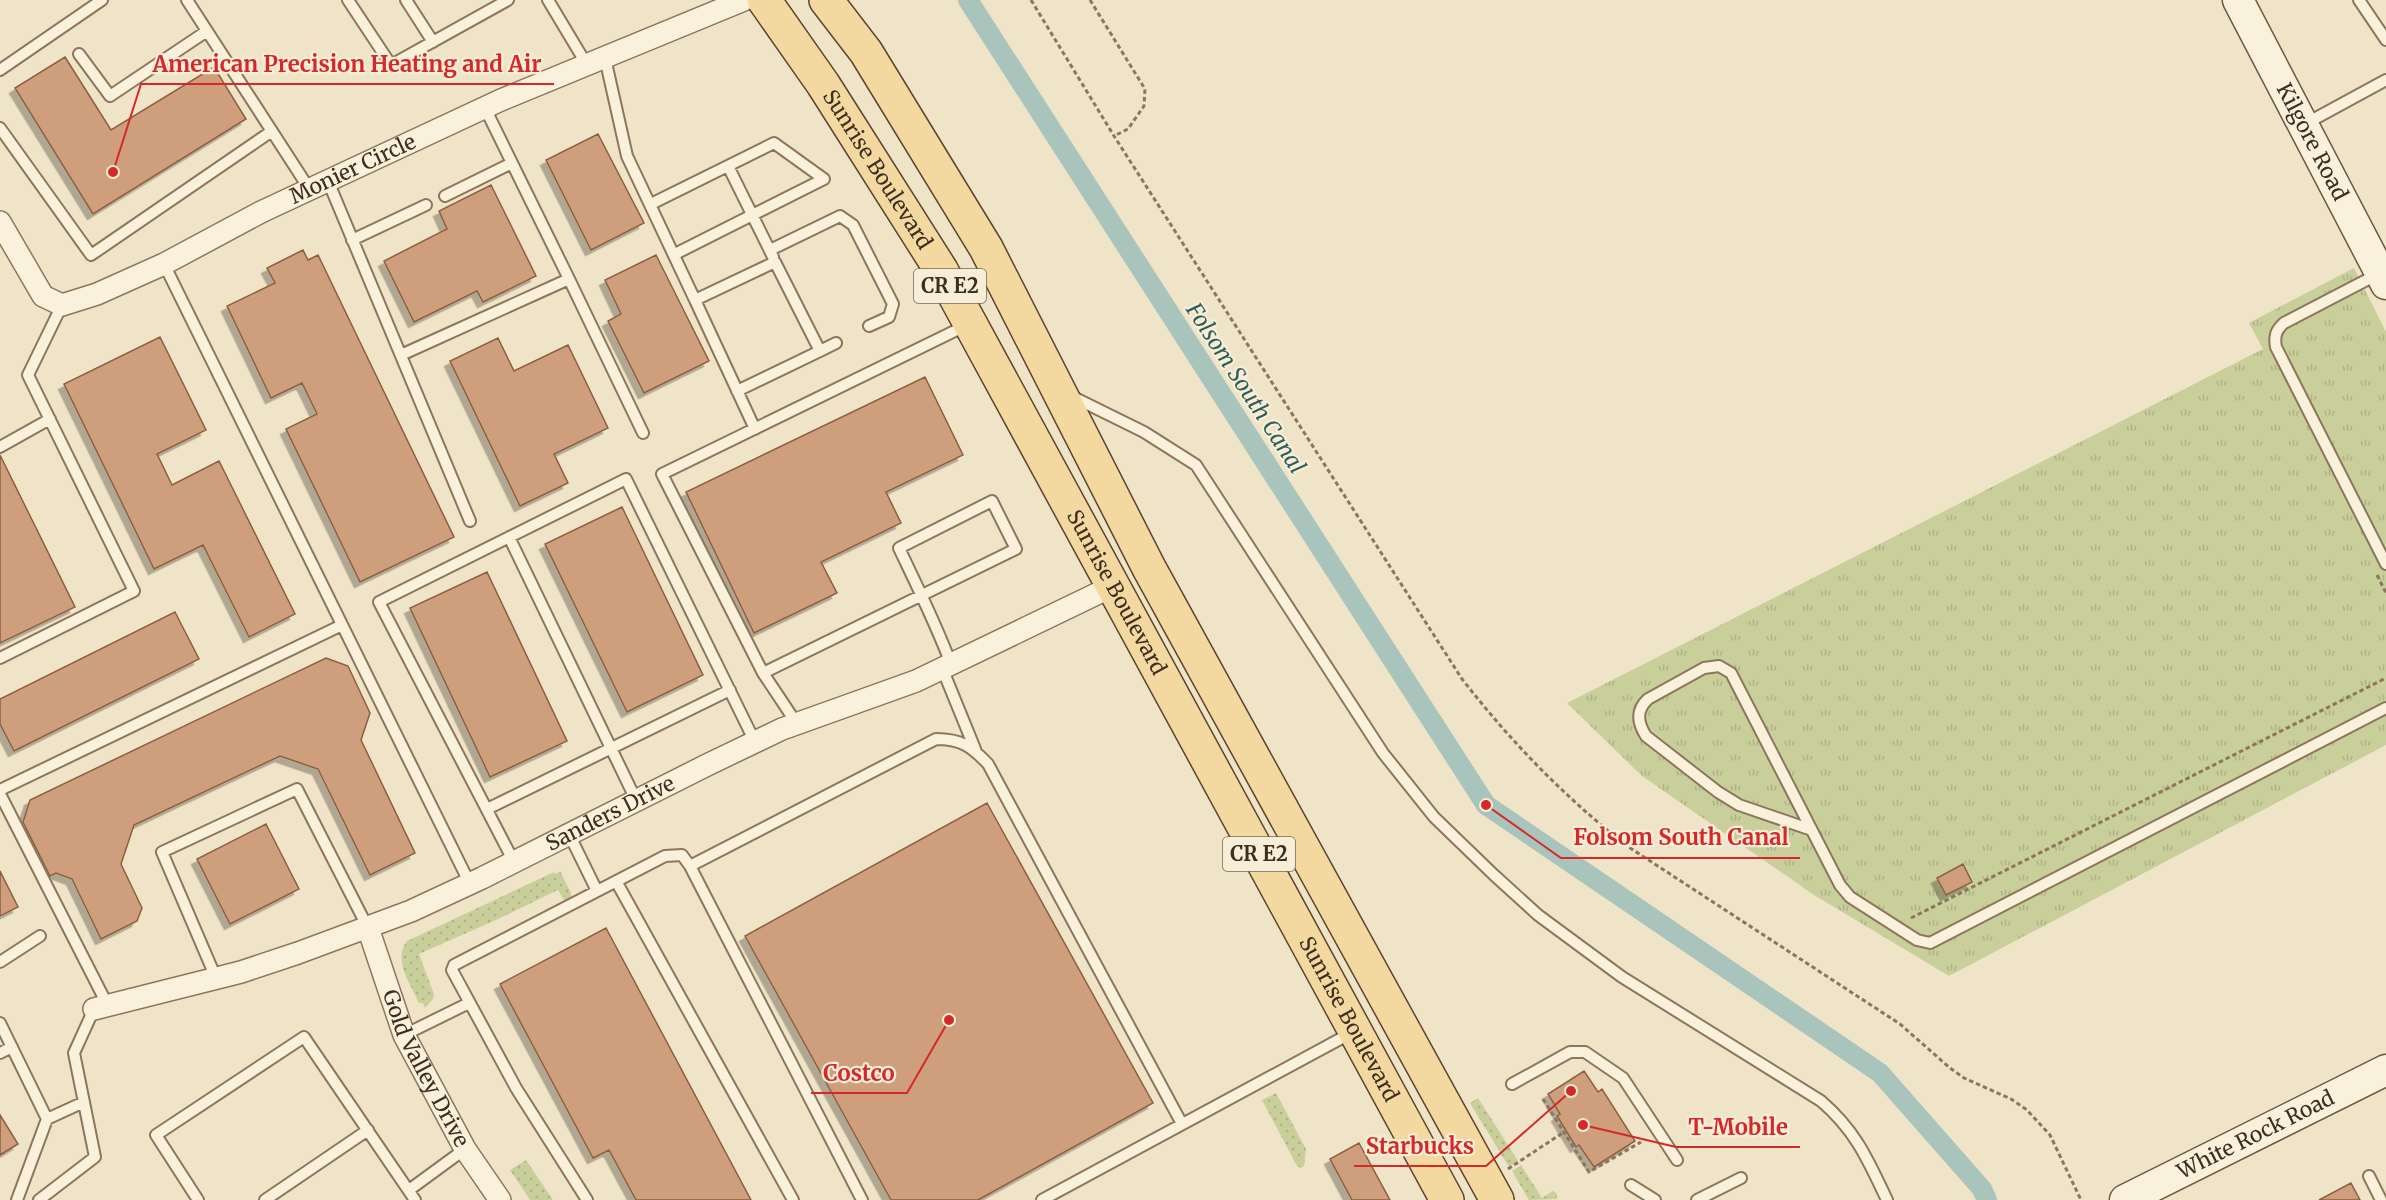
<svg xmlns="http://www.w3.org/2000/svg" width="2386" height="1200" font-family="Merriweather,serif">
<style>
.grass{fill:url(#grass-dots)}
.park{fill:url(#park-tufts)}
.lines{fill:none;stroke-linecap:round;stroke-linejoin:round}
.canal{stroke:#a9c4bc;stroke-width:20}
.building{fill:#cf9f7d;stroke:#8d5f41;stroke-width:1.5;filter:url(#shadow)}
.lane-casing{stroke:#8d765c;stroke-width:14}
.street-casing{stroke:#8d765c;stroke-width:24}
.secondary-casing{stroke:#6f573f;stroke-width:33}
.primary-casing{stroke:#5b4430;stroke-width:36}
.path{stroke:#8d765c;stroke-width:3;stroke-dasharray:4.5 3;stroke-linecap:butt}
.lane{stroke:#faf1dc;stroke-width:10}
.street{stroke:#faf1dc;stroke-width:21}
.secondary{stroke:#faf1dc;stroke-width:30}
.primary{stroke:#f3d9a0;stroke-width:33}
.labels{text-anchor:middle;stroke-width:4.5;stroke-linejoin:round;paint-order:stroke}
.shield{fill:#f7eed8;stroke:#756857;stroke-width:1.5}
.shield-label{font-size:20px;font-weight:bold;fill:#3d2e20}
.street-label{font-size:21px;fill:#3d2e20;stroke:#f7eed8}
.water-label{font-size:22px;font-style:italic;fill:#2f5d5a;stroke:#f7eed8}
.leader{fill:none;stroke:#d62828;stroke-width:2}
.callout-dot{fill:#d62828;stroke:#f7eed8;stroke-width:2}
.callout-label{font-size:22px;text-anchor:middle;font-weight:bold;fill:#d62828;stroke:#f7eed8;stroke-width:4.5;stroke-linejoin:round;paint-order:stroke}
</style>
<defs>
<pattern id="grass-dots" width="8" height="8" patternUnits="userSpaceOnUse" patternTransform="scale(1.5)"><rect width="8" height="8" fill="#c9cf9b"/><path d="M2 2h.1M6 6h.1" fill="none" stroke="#aeb285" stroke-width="1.8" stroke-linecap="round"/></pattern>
<pattern id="park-tufts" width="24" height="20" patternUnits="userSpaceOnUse" patternTransform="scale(1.5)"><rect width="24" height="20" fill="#c9cf9b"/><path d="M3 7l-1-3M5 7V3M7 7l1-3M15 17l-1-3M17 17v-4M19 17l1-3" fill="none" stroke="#aeb285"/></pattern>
<filter id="shadow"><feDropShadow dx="-5.5" dy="5.5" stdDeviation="0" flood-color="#0004"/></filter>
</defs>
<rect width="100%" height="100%" fill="#f0e4c8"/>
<path class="grass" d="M560 871 571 893V897L567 901 564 900 558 890 496 920 419 954 434 994 433 999 425 1008 423 1003H419C411 985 392 959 407 941L554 872 556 874Z
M1276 1093 1306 1149 1304 1166 1301 1168 1297 1166 1262 1100Z
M1478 1098 1518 1161 1509 1167 1470 1103Z
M526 1160 553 1200H530L510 1170Z
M1521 1165 1542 1198 1553 1191 1557 1194V1199L1529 1200 1512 1171Z"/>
<path class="park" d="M2354 268 2386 332V745L1949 976 1814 895 1642 776 1567 703 2263 349 2249 323Z"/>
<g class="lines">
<path class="canal" d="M968 0 1486 805 1880 1073 1982 1189 1987 1200"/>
</g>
<path class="building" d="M65 57 111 130 214 67 246 119 93 214 15 88Z
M598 134 644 223 591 250 546 160Z
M491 185 536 276 483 302 477 291 414 322 384 261 447 229 439 211Z
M303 250 308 260 318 255 454 537 360 582 286 429 317 414 302 383 271 398 227 306 275 283 267 268Z
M656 255 709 361 644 393 608 321 621 314 605 280Z
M160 337 206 430 157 454 172 485 219 461 295 614 249 637 203 545 154 569 64 384Z
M498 338 514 371 568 345 608 428 554 454 568 483 520 506 450 361Z
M925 377 963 455 886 492 901 523 821 562 837 593 754 633 686 492Z
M0 455 75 607 0 643Z
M622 507 703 675 627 712 545 544Z
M487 572 567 741 490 777 410 608Z
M175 612 199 659 14 751 0 724V699Z
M326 658 348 666 370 713 361 740 415 853 370 875 318 769 280 756 134 825 121 864 142 908 137 921 101 939 72 879 56 873 50 876 23 822 30 800Z
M987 803 1153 1103 978 1200H891L745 936Z
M266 824 299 889 230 924 197 859Z
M1963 864 1972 882 1946 895 1937 878Z
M0 871 18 907 0 916Z
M606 928 751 1200H636L609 1150 593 1158 500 984Z
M1584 1071 1598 1092 1602 1089 1635 1141 1594 1167 1579 1145 1576 1147 1557 1116 1560 1114 1548 1094Z
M0 1115 18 1144 0 1155Z
M1359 1143 1390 1200H1352L1330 1159Z
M2351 1183 2360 1200H2319Z"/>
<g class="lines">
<defs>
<path id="lane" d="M187 0 310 190
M348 0 391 65 508 0
M406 0 433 42
M548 0 587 65
M2359 0 2386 40
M79 54 110 96 207 31
M605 58 627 156 695 300 775 262 820 351 737 391
M0 70 102 0
M2305 124 2386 80
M0 128 91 255 272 131
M728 166 773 257
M328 181 470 521
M445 196 510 164
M651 204 774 143 824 179 675 254
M352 240 426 205
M770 250 840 216 853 225 893 304 889 317 869 326
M164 264 470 884
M2380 273 2284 323C2276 330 2274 336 2276 347L2386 564
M569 279 643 433
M695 300 755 429
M820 351 836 343
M401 355 569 279 485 108
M1069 395 1144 432 1196 465 1383 753 1434 817 1494 875 1538 915 1622 977 1821 1101C1856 1131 1868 1160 1887 1200
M0 447 50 419
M509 537 636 800
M0 658 134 591 28 375 62 305
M951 664C936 624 917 586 899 548L992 501 1016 549 763 673 662 474 967 325
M942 668 975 749
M763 673 797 724
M0 790 342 625
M0 794 108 1006
M487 809 730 690
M1809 829 1739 805 1718 792 1646 736C1637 722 1636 710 1648 699L1704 668 1719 666 1731 673 1840 885 1850 897 1917 940 1930 943 2386 708
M569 834 597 891
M514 862 379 602 626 479 755 742
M690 866 936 739C961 739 971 746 988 764L1182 1124
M616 881 793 1200
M0 962 40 936
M216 978 162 852 297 789 368 928
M0 1023 47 1119 84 1102
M404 1035 469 1003
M0 1053 12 1047
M1512 1084 1570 1052H1585L1623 1078 1677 1160
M2369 1176 2381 1200
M1631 1185 1655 1200
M409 1190 465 1149
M17 1200 47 1119
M39 1200 95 1157 74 1053 94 1009
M198 1200 156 1135 304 1037 415 1200
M265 1200 368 1130
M587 1200 516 1088 452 970 454 965 665 856 682 855 690 866 862 1200
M1042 1200 1353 1032
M1697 1200 1741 1178"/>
<g id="street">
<path id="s1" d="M0 222 43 296 62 305 97 294 164 264 261 212 501 100 744 0"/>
<path id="s2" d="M368 928 404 1035 465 1149 500 1200"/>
<path id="s3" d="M94 1009 241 972 298 953 411 911 482 878 707 765 782 729 916 681 1113 586"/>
</g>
<g id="secondary">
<path id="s4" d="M2238 0 2386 284"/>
<path id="s5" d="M2125 1200 2386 1070"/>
</g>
<g id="primary">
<path id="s6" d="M764 0 823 84 941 270 1447 1200"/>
<path d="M826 0 866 52 986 248 1149 568 1497 1200"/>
</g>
</defs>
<use href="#lane" class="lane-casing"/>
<use href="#street" class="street-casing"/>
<use href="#secondary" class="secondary-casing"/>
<use href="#primary" class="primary-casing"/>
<path class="path" d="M1031 0 1114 136 1462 679C1513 744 1560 792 1624 844L1900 1024 1950 1068 1964 1078 2011 1099 2027 1110 2050 1135 2081 1200
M1090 0 1145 89 1144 106 1128 129 1114 136
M2377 575 2386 593
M1911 918 2386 678
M1543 1099 1589 1172 1641 1142
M1508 1169 1564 1132"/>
<use href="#lane" class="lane"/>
<use href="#street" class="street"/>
<use href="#secondary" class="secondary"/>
<use href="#primary" class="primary"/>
</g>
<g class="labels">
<g class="shield">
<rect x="914" y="269" width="72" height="34" rx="4.5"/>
<rect x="1223" y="837" width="72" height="34" rx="4.5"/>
</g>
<g class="shield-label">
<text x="950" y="293">CR E2</text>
<text x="1259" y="861">CR E2</text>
</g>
<g class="street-label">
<text dy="7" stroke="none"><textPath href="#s4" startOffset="160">Kilgore Road</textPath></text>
<text dy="7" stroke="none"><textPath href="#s1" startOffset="428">Monier Circle</textPath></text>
<text dy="7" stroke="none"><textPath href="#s6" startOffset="204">Sunrise Boulevard</textPath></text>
<text dy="7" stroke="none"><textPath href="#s6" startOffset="690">Sunrise Boulevard</textPath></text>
<text dy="7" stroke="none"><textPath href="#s3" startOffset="554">Sanders Drive</textPath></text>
<text dy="7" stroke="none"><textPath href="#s6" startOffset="1176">Sunrise Boulevard</textPath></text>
<text dy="7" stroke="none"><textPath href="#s2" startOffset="152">Gold Valley Drive</textPath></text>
<text dy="7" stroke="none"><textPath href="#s5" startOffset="146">White Rock Road</textPath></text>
</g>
<g class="water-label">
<text transform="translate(1246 388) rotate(57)" y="8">Folsom South Canal</text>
</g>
</g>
<path class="leader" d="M113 172L141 84H554M1486 805L1561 858H1800M949 1020L907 1093H811M1583 1125L1676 1147H1800M1571 1091L1486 1166H1354"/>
<g class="callout-dot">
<circle cx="113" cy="172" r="6"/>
<circle cx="1486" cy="805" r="6"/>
<circle cx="949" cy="1020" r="6"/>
<circle cx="1583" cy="1125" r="6"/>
<circle cx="1571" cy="1091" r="6"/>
</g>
<g class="callout-label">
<text x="347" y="72">American Precision Heating and Air</text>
<text x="1681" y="845">Folsom South Canal</text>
<text x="859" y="1081">Costco</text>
<text x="1738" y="1135">T-Mobile</text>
<text x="1420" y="1154">Starbucks</text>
</g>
</svg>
